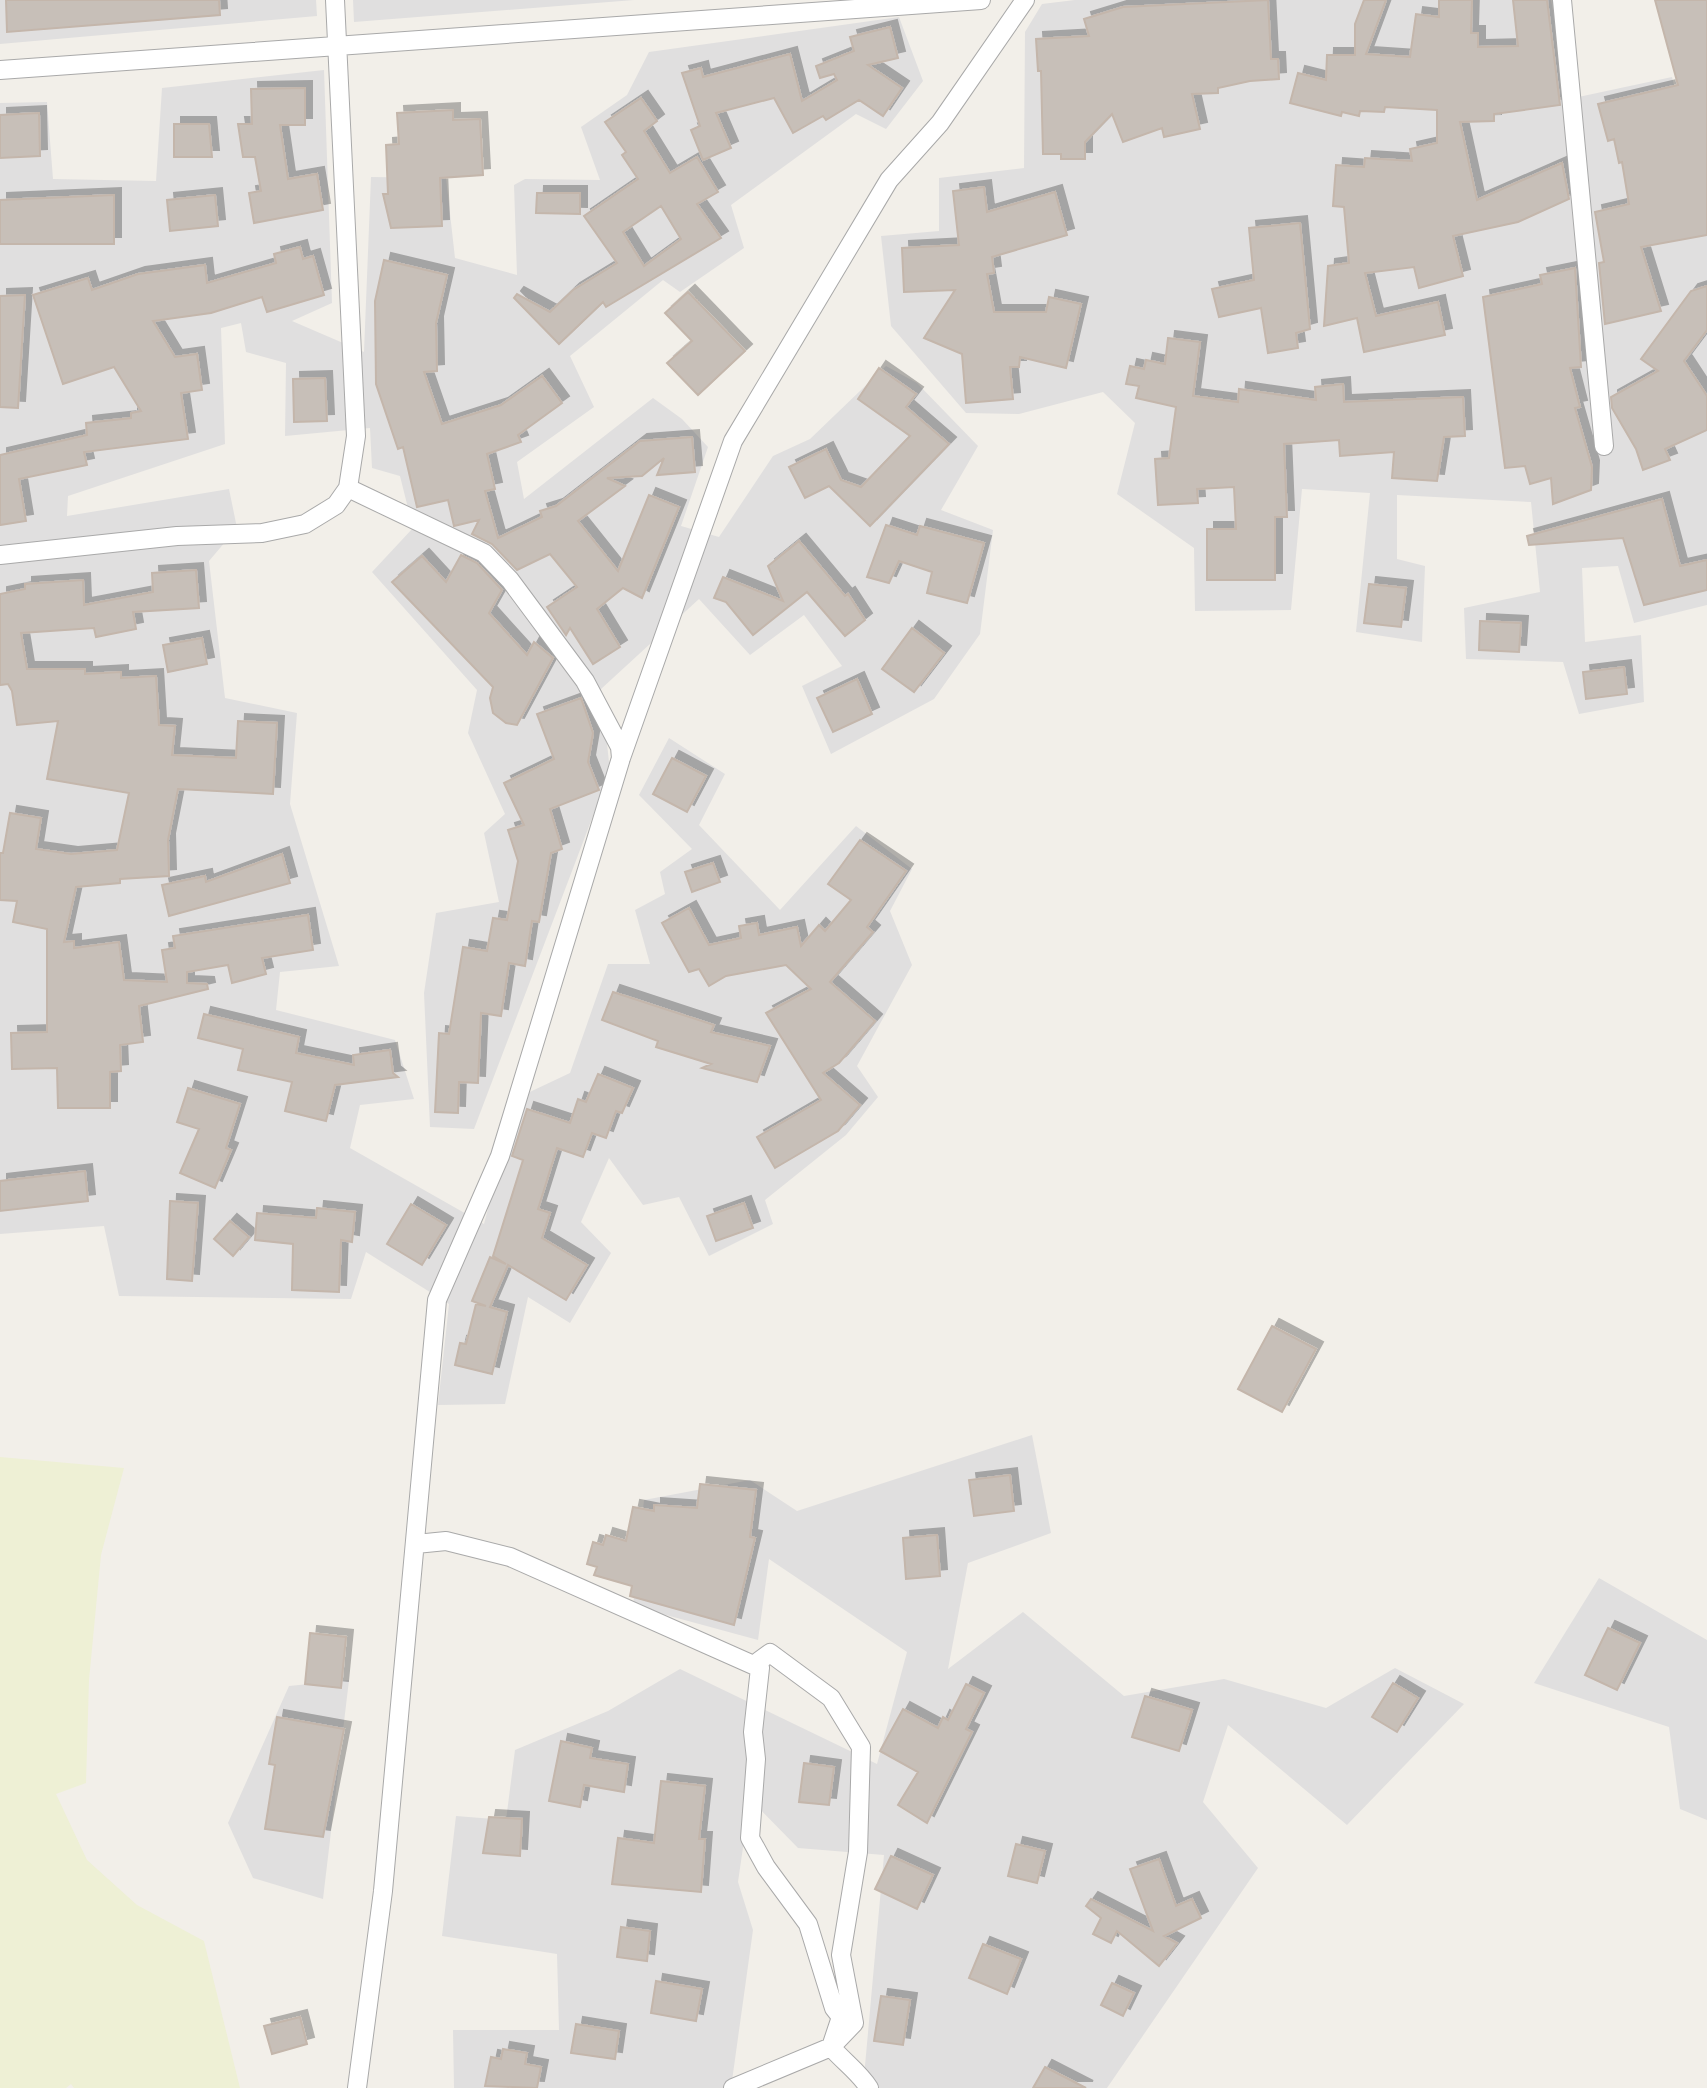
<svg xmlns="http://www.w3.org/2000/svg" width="1707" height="2088" font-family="Arial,sans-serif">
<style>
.residential{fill:#e0dfdf}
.farmland{fill:#eef0d5}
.building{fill:#c7bfb8;stroke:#c4b6ab;stroke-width:2;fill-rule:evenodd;filter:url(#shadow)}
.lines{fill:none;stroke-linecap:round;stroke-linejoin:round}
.minor-casing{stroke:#a9a9a9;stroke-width:20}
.minor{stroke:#fff;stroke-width:18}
</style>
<defs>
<filter id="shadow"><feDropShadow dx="7" dy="-7" stdDeviation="0" flood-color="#0004"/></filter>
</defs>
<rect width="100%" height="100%" fill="#f2efe9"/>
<path class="residential" d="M0 0H316L317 16 0 44Z
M353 0H634L354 22Z
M1075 0H1551L1569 99 1672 77 1691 155 1707 152V605L1634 623 1618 566 1582 568 1585 642 1641 635 1644 702 1579 714 1563 662 1466 659 1464 608 1540 592 1531 502 1397 495V559L1425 566 1422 642 1356 632 1370 493 1302 489 1291 610 1195 611 1194 548 1117 494 1135 423 1103 392 1019 414 966 413 891 326 881 236 939 231V178L1024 168 1025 32 1042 4Z
M899 17 923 81 886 129 856 114 731 205 744 248 680 292 663 280 570 356 594 407 517 462 524 499 653 398 682 419 708 447 681 526 719 537 773 456 810 439 886 366 917 383 978 446 941 510 993 530 980 634 934 699 831 754 802 686 842 666 804 615 750 655 699 599 601 689 610 771 474 1129 430 1127 424 993 436 913 499 902 484 833 505 814 468 733 477 690 372 572 413 528 400 476 372 468 370 428 285 436 286 363 246 352 241 323 221 328 225 444 68 496 67 516 229 489 237 528 209 561 225 698 297 713 290 804 339 966 280 972 276 1010 395 1040 414 1099 360 1105 350 1148 484 1224 517 1098 570 1073 608 964H650L635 910 665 894 660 872 692 849 639 795 669 738 725 774 699 825 780 910 856 826 912 869 890 911 912 965 857 1066 878 1097 846 1135 765 1200 773 1224 709 1256 679 1197 643 1205 609 1158 581 1222 611 1253 570 1323 528 1297 505 1404 438 1405 449 1304 366 1252 351 1299 119 1296 104 1226 0 1234V103L47 102 53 179 156 181 162 88 324 70 332 303 292 321 364 352 371 177 446 178 455 258 517 275 514 185 525 179 600 180 581 127 627 95 649 52Z
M1032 1435 1051 1533 968 1563 948 1669 1023 1612 1124 1696 1224 1679 1326 1708 1395 1668 1464 1704 1347 1825 1228 1725 1203 1802 1258 1868 1107 2088H863L884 1855 798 1848 750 1799 738 1882 753 1930 731 2088H454L453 2030H559L557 1954 442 1936 456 1816 506 1820 515 1750 608 1711 680 1669 877 1764 907 1652 769 1559 758 1640 633 1606 644 1500 750 1480 797 1511Z
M1599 1578 1707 1640V1820L1680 1809 1669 1727 1534 1683Z
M349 1680 323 1899 253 1878 228 1823 289 1686Z"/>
<path class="farmland" d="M0 1457 124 1468 101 1555 89 1680 86 1783 56 1794 87 1860 137 1905 204 1941 240 2088H74L71 2084 66 2088H0Z"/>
<path class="building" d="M6 0H219L220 15 7 32Z
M1268 0 1271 59H1278L1279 79 1250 81 1218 88V93L1192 94 1200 129 1164 137 1162 128 1123 142 1112 114 1085 142V159H1061V154H1043L1041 71H1038L1036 39 1089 36 1084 19 1123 7Z
M1364 0H1386L1366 54 1410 57 1416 14 1439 17V0H1472L1471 33H1478V47L1518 46 1513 0H1547L1560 105 1494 114V121L1460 122 1477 200 1562 163 1569 199 1518 222 1453 236 1463 276 1419 288 1414 267 1365 273 1376 316 1438 302 1445 335 1364 352 1357 318 1324 326 1328 266 1349 263 1344 207 1333 206 1336 165 1364 167 1365 158 1412 161 1410 149 1437 143V110L1385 107 1384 112 1360 111 1359 116 1342 112 1341 116 1290 103 1298 73 1326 80 1327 55H1355V24Z
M1655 0H1707V235L1641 247 1661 311 1605 324 1599 263 1604 262 1595 212 1629 204 1622 162 1619 163 1614 139 1608 141 1598 104 1678 85Z
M890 27 898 58 868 65 902 88 883 116 859 100 826 120 823 116 793 133 774 98 716 113 731 148 703 160 691 130 700 126 682 73 701 68 703 77 790 54 802 101 837 80 834 74 820 78 816 66 854 51 850 37Z
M305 88V125H280L288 179 317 174 323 210 254 223 249 193 261 191 255 157H243L238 124H252L251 89Z
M641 98 657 121 644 131 670 173 697 157 718 192 697 204 721 238 606 307 603 302 559 344 514 298 517 294 550 312 573 290 617 263 584 216 638 179 622 155 626 152 605 122ZM661 206 681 239 644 266 623 232Z
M453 110V120L480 119 483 175 440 178 442 226 391 228 383 194H388L386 145 399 144 397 113Z
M39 113 40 156 0 158V115Z
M174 124H209L212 157H174Z
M984 187 987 212 1055 192 1067 235 992 257 994 273 987 274 994 312H1046L1049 297 1081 304 1066 368 1020 357 1019 367H1010L1013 399 966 403 962 354 924 338 955 290 904 292 902 248 959 245 953 191Z
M537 193H580V214L536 213Z
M114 195V244H0V200Z
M215 195 218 226 170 231 167 200Z
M1300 223 1310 329 1296 333 1298 348 1268 353 1261 308 1219 317 1212 289 1254 280 1249 228Z
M300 247 303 259 313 256 324 295 267 312 262 297 211 313 153 321 175 357 197 354 202 390 181 393 188 439 84 452 87 465 19 479 26 521 0 525V455L87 435 86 423 131 418V413L141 411 114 367 63 384 33 295 88 278 92 290 138 274 205 265 207 283 276 263 274 254Z
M384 260 447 275 436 323 437 371 424 372 442 424 501 405 542 376 562 403 518 435 521 442 487 454 495 489 485 491 498 538 542 517 540 511 556 506 640 441 692 437 695 472 657 475 664 458 642 476 607 478 625 486 578 521 618 571 649 495 679 507 642 598 623 588 597 609 620 647 593 664 570 628 566 635 547 607 577 587 550 554 517 570 492 544 472 534 479 520 454 526 448 500 417 507 403 447 398 449 376 384 375 301Z
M1575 268 1581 367 1570 368 1580 407 1575 408 1592 467 1591 490 1553 504 1551 478 1530 484 1525 466 1505 468 1483 297 1542 284 1540 275Z
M1707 286V330L1684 361 1707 396V430L1665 449 1670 460 1643 470 1636 449 1612 408 1611 397 1658 371 1641 359 1691 291Z
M688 292 745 351 698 395 667 363 692 341 665 313Z
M25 295 18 408 0 407V296Z
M1168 338 1200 342 1193 396 1238 402 1239 389 1316 400 1315 387 1343 384 1344 402 1463 397 1465 436 1444 437 1437 481 1392 478 1394 452 1340 456 1339 440 1284 444 1287 517H1275V580H1207V529H1236L1234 487 1197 489 1198 503 1158 505 1155 459 1169 458 1176 407 1136 398 1139 386 1126 384 1130 366 1144 369 1146 360 1165 364Z
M879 368 916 394 906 407 949 444 870 526 829 486 805 498 789 467 826 449 841 480 861 487 910 436 858 399Z
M325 378 327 421 294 422 293 379Z
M1662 499 1680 566 1707 560V590L1644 605 1623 538 1529 545 1527 536Z
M886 525 917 535 920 526 984 543 967 603 927 593 932 572 899 561 889 583 867 577Z
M799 541 845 596 848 594 865 620 845 636 807 592 753 635 726 602 714 598 723 577 783 601 768 566Z
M461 555 477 563 502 590 489 613 527 655 534 642 553 658 517 725 506 723 493 713 490 698 493 687 392 582 422 556 446 582Z
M196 570 199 608 133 612 136 629 96 637 94 628 21 633 27 669H85V674L121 672V678L156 676 159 725 175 726 172 755 236 758 238 721 277 723 273 794 178 789 168 840 169 876 120 879V883L76 887 64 942 74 941V948L119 942 124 980 167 982 162 950 175 948 173 936 308 915 313 950 262 958 266 974 232 983 228 965 187 972V983L207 984 208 989 139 1006 143 1042 120 1045 121 1071 110 1072V1108H58L57 1068 12 1069 11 1033 47 1032V929L13 922 17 901 0 900V853H3L10 813 41 818 36 849 71 854 117 850 129 793 47 779 58 721 17 725 12 691 8 684 0 685V594L25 589V584L83 580 84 605 153 592 152 573Z
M1369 584 1406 588 1401 627 1364 623Z
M1480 621 1521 623 1519 652 1479 650Z
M912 628 944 653 914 692 882 669Z
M202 638 207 664 168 672 163 645Z
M1624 667 1627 694 1586 699 1583 672Z
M857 679 872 714 833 732 817 698Z
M581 698 593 733 588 762 599 790 550 809 562 849 551 853 539 922 532 921 525 966 509 963 501 1016 481 1013 478 1083 459 1082 458 1113 435 1112 439 1033 449 1034 463 947 487 951 493 918 507 920 518 861 508 830 524 825 504 783 554 759 537 714Z
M672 758 706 776 687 812 653 794Z
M860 840 906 871 867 927 873 932 830 982 875 1021 839 1063 823 1073 860 1105 838 1131 775 1168 757 1137 821 1100 766 1013 811 989 786 965 726 976 709 986 699 969 689 972 662 923 689 908 709 945 741 938 739 926 757 923 759 935 797 927 801 946 819 925 825 931 851 900 828 884Z
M282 854 290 883 169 916 162 885 205 876 206 882Z
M713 863 720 882 692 892 685 872Z
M613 992 714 1025 711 1032 770 1046 757 1082 702 1068 711 1064 656 1047 658 1041 602 1020Z
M204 1014 299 1037 296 1053 354 1065 353 1055 390 1050 393 1073 398 1077 335 1085 326 1121 285 1111 292 1082 238 1070 243 1049 198 1038Z
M598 1074 633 1088 622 1113 616 1111 606 1138 592 1133 583 1157 557 1148 538 1209 550 1213 542 1238 587 1265 566 1300 508 1265 490 1307 507 1312 492 1374 455 1365 460 1343 466 1344 476 1304 486 1306 472 1301 490 1257 506 1264 493 1256 523 1160 512 1156 527 1109 570 1123 578 1099 586 1102Z
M188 1088 240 1104 226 1148 231 1150 215 1188 180 1173 199 1129 177 1122Z
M85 1171 88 1201 0 1211V1181Z
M170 1201 198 1203 192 1281 167 1279Z
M744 1203 753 1228 716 1241 707 1216Z
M411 1204 446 1225 422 1265 387 1244Z
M317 1208 355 1212 352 1242 341 1240 339 1292 292 1290 293 1244 255 1240 257 1213 316 1218Z
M230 1221 249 1237 233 1256 214 1239Z
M1272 1326 1316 1349 1282 1412 1238 1389Z
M1010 1475 1014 1511 974 1516 969 1480Z
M700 1484 756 1490 750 1537 755 1538 734 1625 630 1596 632 1586 594 1575 597 1567 587 1564 593 1542 603 1545 606 1535 626 1541 633 1507 654 1511V1505L697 1508Z
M937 1535 940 1576 906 1579 903 1538Z
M1608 1628 1640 1643 1617 1690 1585 1675Z
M310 1633 346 1637 341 1688 305 1684Z
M1393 1683 1418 1698 1397 1732 1372 1717Z
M966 1684 984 1693 966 1729 972 1732 927 1823 898 1805 918 1772 880 1751 903 1709 938 1728 943 1717 948 1720Z
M1145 1696 1192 1710 1179 1751 1132 1737Z
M277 1717 344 1729 323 1837 265 1829 275 1765 269 1764Z
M561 1741 592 1748 590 1758 628 1764 624 1792 584 1785 580 1807 549 1801Z
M804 1763 834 1767 829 1805 799 1802Z
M661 1781 705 1786 699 1839H705L701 1892 612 1884 618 1838 654 1843Z
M489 1817 522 1819 520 1856 483 1853Z
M1016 1844 1045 1851 1037 1883 1008 1876Z
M891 1856 933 1875 917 1909 875 1889Z
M1159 1859 1176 1906 1192 1899 1201 1918 1164 1936 1177 1943 1159 1966 1117 1931 1111 1943 1093 1934 1101 1918 1086 1906 1091 1899 1153 1931 1130 1869Z
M621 1927 650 1931 647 1961 617 1957Z
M983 1944 1021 1959 1007 1994 969 1978Z
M656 1981 702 1989 696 2021 651 2013Z
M1112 1983 1134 1993 1123 2016 1101 2005Z
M881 1996 910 2000 903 2045 874 2041Z
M300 2017 307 2044 272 2054 264 2026Z
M576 2024 619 2031 615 2059 571 2053Z
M503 2049 527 2053 525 2064 541 2067 537 2088 485 2086 491 2057 501 2059Z
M1045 2067 1086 2088H1033Z"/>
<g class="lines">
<defs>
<path id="minor" d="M335 0 356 436 348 488
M1562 0 1604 446
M0 70 981 0
M0 555 177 536 262 533 305 524 336 505 348 488 484 553 510 580 585 681 620 747 621 758
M416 1544 446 1541 510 1557 760 1668 753 1732 756 1759 750 1838 766 1867 808 1924 834 2008 841 2017 831 2047C844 2062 859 2072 869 2088
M357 2088 383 1891 437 1300 500 1156 621 758 733 441 889 180 940 123 1025 0
M733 2088 831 2047 854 2023 841 1955 858 1852 861 1747 831 1698 770 1653 759 1661 760 1668"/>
</defs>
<use href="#minor" class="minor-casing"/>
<use href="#minor" class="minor"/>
</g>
</svg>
